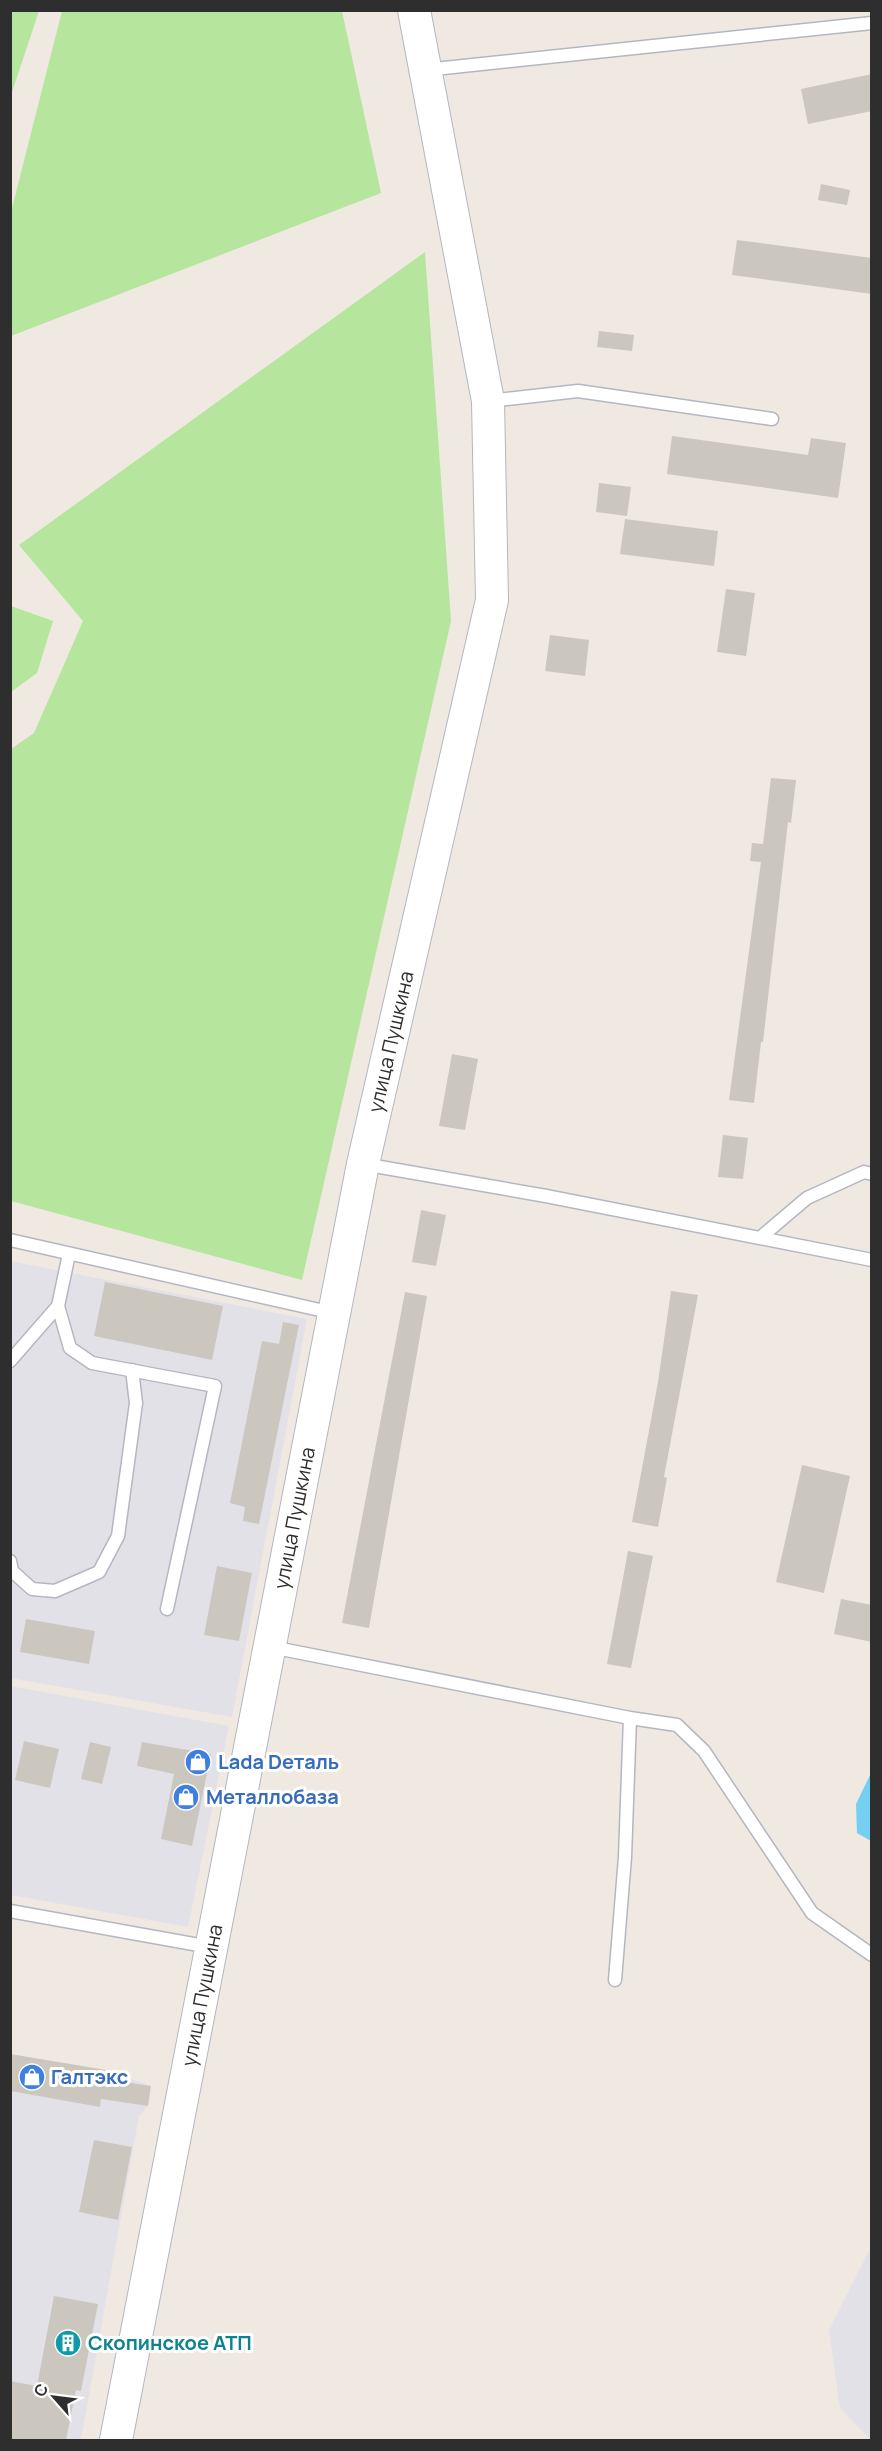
<svg xmlns="http://www.w3.org/2000/svg" width="882" height="2451" font-family="Manrope,sans-serif">
<style>
.industrial{fill:#e3e1e8}
.green{fill:#b6e59e}
.water{fill:#75cff0}
.building{fill:#cbc7bf}
.lines{fill:none;stroke-linecap:round;stroke-linejoin:round}
.service-casing{stroke:#b4b7c1;stroke-width:15}
.secondary-casing{stroke:#b4b7c1;stroke-width:34}
.service{stroke:#fff;stroke-width:12}
.secondary{stroke:#fff;stroke-width:32}
.labels{text-anchor:middle;stroke-width:6;stroke-linejoin:round;paint-order:stroke}
.street-label{font-size:20px;fill:#2e2e2e;stroke:#fff}
.shop-label{font-size:20px;font-weight:bold;fill:#366cbe;stroke:#fff;text-anchor:start}
.culture-label{font-size:20px;font-weight:bold;fill:#0d838f;stroke:#fff;text-anchor:start}
</style>
<rect width="100%" height="100%" fill="#efe9e1"/>
<path class="industrial" d="M10 1261 307 1319 232 1717 11 1678Z
M10 1686 229 1726 188 1927 11 1895Z
M106 2070 151 2086 148 2106 139 2116 81 2440H11L10 2090 100 2107Z
M871 2247V2440L840 2408 829 2330Z"/>
<path class="green" d="M11 10 39 11 11 95 10 11Z
M62 11H342L381 193 11 336V212Z
M425 252 451 621 302 1280 11 1201V749L34 733 83 621 19 545Z
M11 606 53 621 37 673 11 692Z"/>
<path class="water" d="M871 1773 872 1841H871L857 1833 856 1804Z"/>
<path class="building" d="M872 74V111L808 124 801 89Z
M821 184 850 190 847 205 818 200Z
M737 240 872 258V294L732 275Z
M599 331 634 335 632 351 597 347Z
M672 436 808 455 811 438 846 443 838 498 667 474Z
M599 483 631 487 627 516 596 512Z
M625 519 718 531 714 566 620 554Z
M726 589 755 593 746 656 717 652Z
M550 635 589 640 585 676 545 671Z
M771 778 796 780 791 823 788 822 763 1042H761L754 1103 729 1100 761 862 750 861 752 843 763 844Z
M452 1054 478 1059 465 1130 439 1126Z
M723 1135 748 1138 743 1179 718 1177Z
M421 1210 446 1215 436 1266 412 1262Z
M105 1282 223 1306 212 1360 94 1336Z
M671 1291 698 1295 664 1477 667 1478 658 1527 632 1522 658 1382Z
M405 1292 427 1296 369 1628 342 1623Z
M283 1322 299 1325 259 1524 243 1521 245 1507 230 1503 262 1341 279 1344Z
M802 1465 850 1476 824 1593 776 1582Z
M628 1551 653 1556 631 1668 607 1664Z
M217 1566 252 1573 239 1641 204 1635Z
M841 1599 872 1605V1642L834 1634Z
M26 1619 95 1631 89 1664 20 1652Z
M24 1741 59 1749 50 1788 15 1780Z
M90 1742 111 1747 102 1784 81 1779Z
M142 1742 211 1754 192 1846 161 1839 174 1774 137 1766Z
M10 2054 106 2070 105 2079 151 2086 148 2106 101 2099 100 2107 10 2091Z
M94 2140 132 2147 118 2220 79 2212Z
M54 2296 98 2304 81 2391 76 2390 66 2440H10V2381L37 2386Z"/>
<g class="lines">
<defs>
<path id="service" d="M425 70 872 23
M489 401 578 391 772 419
M363 1164 546 1196 872 1260
M761 1237 807 1198 864 1172 872 1174
M10 1240 333 1313
M69 1254 58 1306 70 1348 92 1363 215 1386 167 1609
M10 1361 58 1306
M10 1561 12 1571 32 1589 55 1591 99 1572 118 1536 136 1403 132 1370
M271 1647 630 1718 625 1857 615 1980
M630 1718 677 1725 704 1751 812 1913 872 1955
M10 1911 210 1947"/>
<g id="secondary">
<path id="s1" d="M116 2440 363 1164 492 600 488 401 414 10"/>
</g>
</defs>
<use href="#service" class="service-casing"/>
<use href="#secondary" class="secondary-casing"/>
<use href="#service" class="service"/>
<use href="#secondary" class="secondary"/>
</g>
<defs>
<symbol id="shop-disc" viewBox="-11 -11 22 22"><circle r="9.5" fill="#3f7fe0" stroke="#fff"/><path d="M-5-2.5h2.3a2.7 3.5 0 0 1 5.4 0H5L5.5 6h-11ZM-1.5-2.5h3a1.5 2.3 0 0 0-3 0Z" fill="#fff"/></symbol>
<symbol id="building-disc" viewBox="-11 -11 22 22"><circle r="9.5" fill="#0f9aa8" stroke="#fff"/><path d="M-4-6H4V6H1V3H-1V6H-4ZM-2.5-4.3h1.7v1.8h-1.7ZM.8-4.3h1.7v1.8H.8ZM-2.5-1h1.7V.8h-1.7ZM.8-1h1.7V.8H.8Z" fill="#fff"/></symbol>
</defs>
<g fill-rule="evenodd">
<use href="#shop-disc" x="183" y="1747" width="30" height="30"/>
<use href="#shop-disc" x="171" y="1782" width="30" height="30"/>
<use href="#shop-disc" x="17" y="2062" width="30" height="30"/>
<use href="#building-disc" x="53" y="2328" width="30" height="30"/>
</g>
<g class="labels">
<g class="street-label">
<text dy="7" stroke="none"><textPath href="#s1" startOffset="1425">улица Пушкина</textPath></text>
<text dy="7" stroke="none"><textPath href="#s1" startOffset="939">улица Пушкина</textPath></text>
<text dy="7" stroke="none"><textPath href="#s1" startOffset="453">улица Пушкина</textPath></text>
</g>
<g class="shop-label">
<text x="218" y="1769">Lada Dеталь</text>
<text x="206" y="1804">Металлобаза</text>
<text x="51" y="2084">Галтэкс</text>
</g>
<g class="culture-label">
<text x="88" y="2350">Скопинское АТП</text>
</g>
</g>
<rect width="882" height="2451" fill="none" stroke="#2e2e2e" stroke-width="24"/>
<g transform="translate(54 2397) rotate(298)" stroke="#ffffff" stroke-width="4.5" paint-order="stroke">
<path d="M0-4.5L10 22L0 15L-10 22Z" fill="#2e2e2e"/>
<text y="-9" font-size="16" font-weight="bold" text-anchor="middle" fill="#2e2e2e">С</text>
</g>
</svg>
